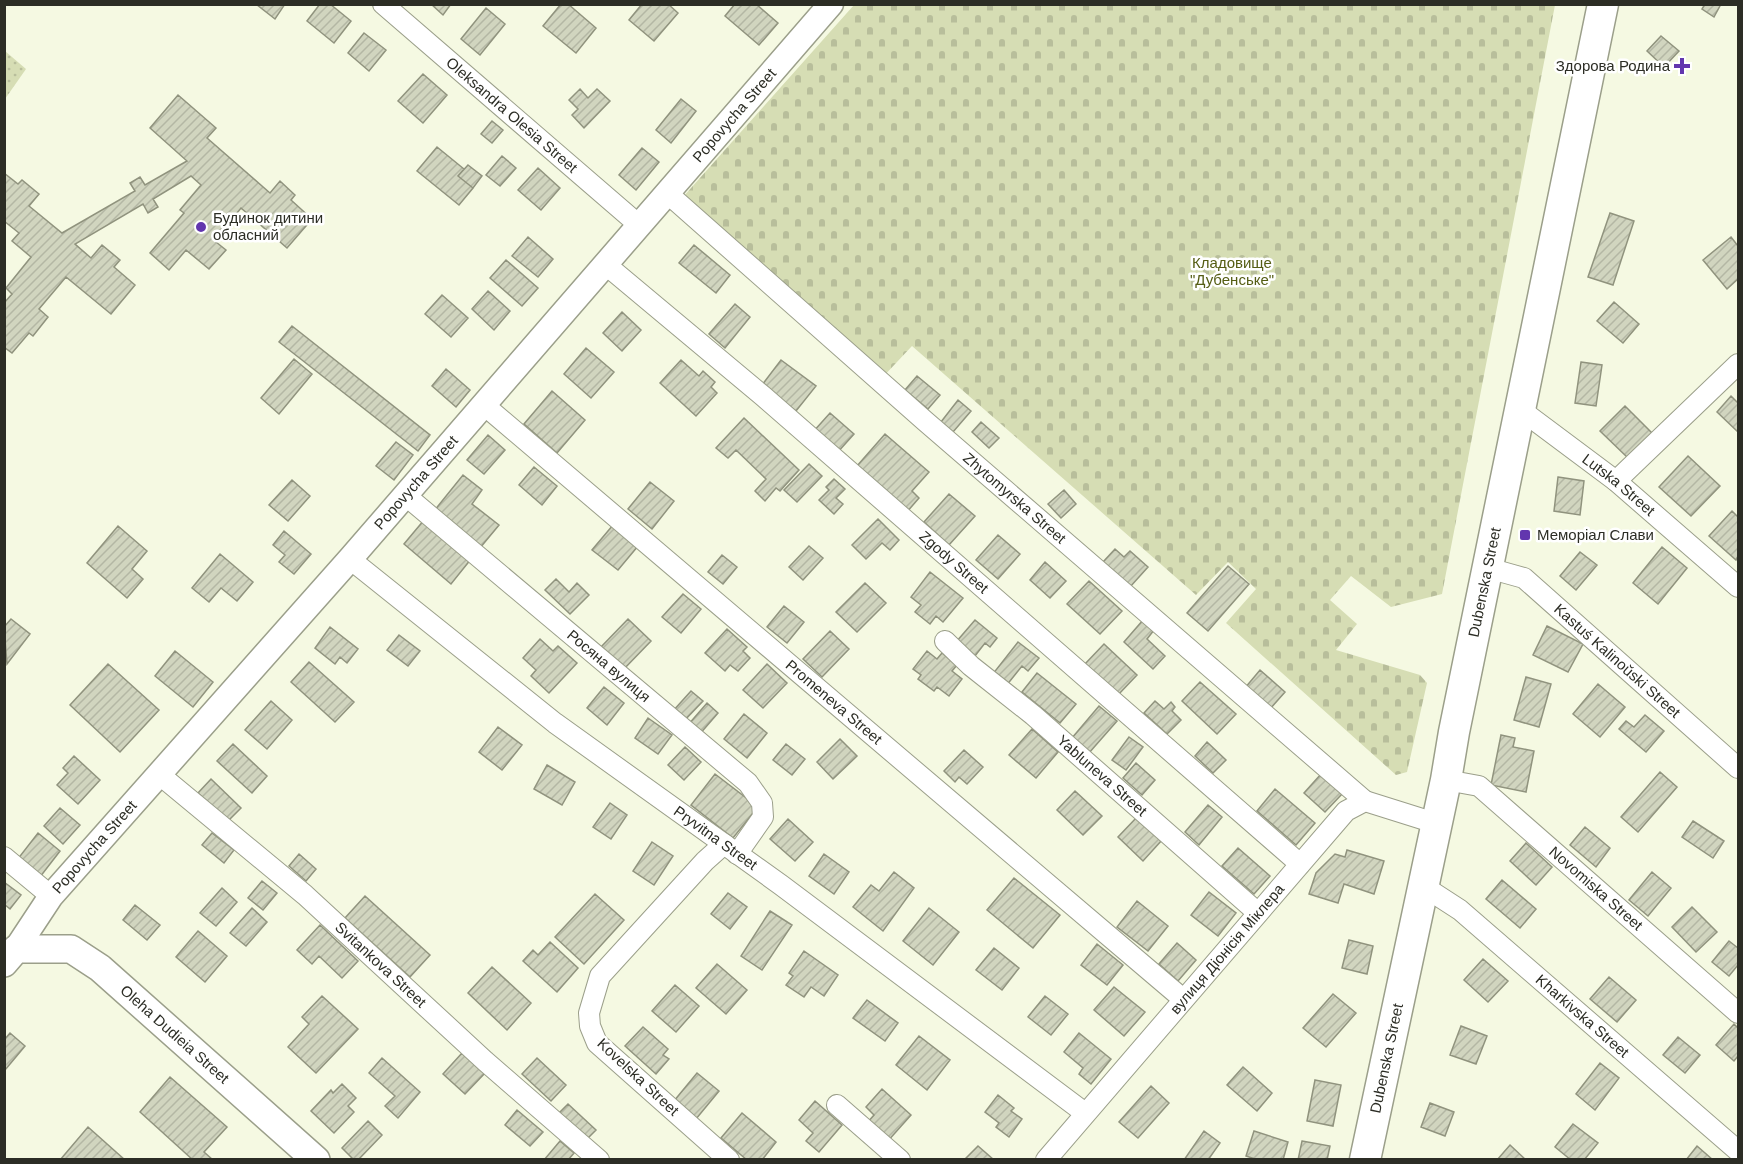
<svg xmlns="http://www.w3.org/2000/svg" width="1743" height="1164" font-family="Helvetica,sans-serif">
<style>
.green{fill:url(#green-dots)}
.cemetery{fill:url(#cemetery-stones)}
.building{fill:url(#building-hatch);stroke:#90937e;stroke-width:1.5}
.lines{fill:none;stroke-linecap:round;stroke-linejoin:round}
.minor-casing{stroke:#9b9f8a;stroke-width:22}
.tertiary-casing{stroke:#9b9f8a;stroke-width:27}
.secondary-casing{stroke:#9b9f8a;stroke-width:30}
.primary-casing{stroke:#9b9f8a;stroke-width:33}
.minor{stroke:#fff;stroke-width:20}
.tertiary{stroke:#fff;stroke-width:24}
.secondary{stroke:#fff;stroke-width:27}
.primary{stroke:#fff;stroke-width:30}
.poi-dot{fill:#6236ae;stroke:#fff;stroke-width:2}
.labels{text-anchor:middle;stroke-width:5;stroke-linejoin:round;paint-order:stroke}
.poi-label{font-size:15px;fill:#2c2d25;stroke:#fff;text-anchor:start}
.street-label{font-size:15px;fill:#2c2d25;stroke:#fff}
.park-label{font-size:15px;fill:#555d14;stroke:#fff}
</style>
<defs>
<pattern id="green-dots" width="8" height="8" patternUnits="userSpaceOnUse" patternTransform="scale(1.5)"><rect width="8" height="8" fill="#d6ddb4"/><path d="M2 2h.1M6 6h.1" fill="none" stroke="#b8be9b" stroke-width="1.8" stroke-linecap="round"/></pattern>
<pattern id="cemetery-stones" width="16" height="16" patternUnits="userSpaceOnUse" patternTransform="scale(1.5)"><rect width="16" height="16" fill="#d6ddb4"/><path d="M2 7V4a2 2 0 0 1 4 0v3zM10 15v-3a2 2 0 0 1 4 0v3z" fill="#b8be9b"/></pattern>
<pattern id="building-hatch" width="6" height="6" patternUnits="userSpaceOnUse" patternTransform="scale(1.5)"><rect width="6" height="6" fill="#d1d5bf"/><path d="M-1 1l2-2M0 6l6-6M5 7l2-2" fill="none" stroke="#b4b7a4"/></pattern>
</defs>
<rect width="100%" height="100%" fill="#f5f9e2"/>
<path class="green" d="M5 51 26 69 5 99Z"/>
<path class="cemetery" d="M854 5H1555L1442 594 1391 607 1351 576 1330 600 1357 624 1336 650 1420 675 1427 683 1407 772 1396 775 1226 623 1256 589 1228 562 1196 595 912 346 881 379 683 197Z"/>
<path class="building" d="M256 4H285L275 19Z
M320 4H330L351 21 334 43 307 21Z
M431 4H451L443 15Z
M561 4H568L596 28 576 53 543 26Z
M642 4H668L678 13 654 41 629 20Z
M735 4H756L778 23 759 45 725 16Z
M1705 4H1721L1714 17 1702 9Z
M486 8 505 24 480 55 461 39Z
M364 33 386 50 369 71 348 53Z
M1661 36 1679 51 1664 67 1647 51Z
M423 74 447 95 423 123 398 101Z
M580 89 588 98 597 89 610 101 584 128 572 115 578 109 569 100Z
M178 95 216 128 207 138 270 193 280 181 295 195 291 200 312 219 287 248 241 208 237 213 239 215 216 242 226 250 209 269 186 250 169 270 150 253 184 213 180 210 201 185 191 176 153 199 158 207 148 213 143 204 75 244 91 258 102 245 120 260 114 267 135 285 111 314 66 277 39 309 48 317 33 336 29 333 12 353 4 347V303L12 294 6 288 31 257 12 241 19 233 4 221V173L18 184 22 180 39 194 29 206 62 233 135 191 130 183 140 177 145 185 187 161 150 128Z
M681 99 696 111 671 143 656 130Z
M492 121 503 130 492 143 481 134Z
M437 147 464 169 458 176 473 188 459 205 417 171Z
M642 148 659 162 636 190 619 175Z
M502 156 516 168 500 186 486 175Z
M468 165 482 176 473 188 458 176Z
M538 168 560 188 541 210 518 190Z
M1610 213 1634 221 1613 285 1588 277Z
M528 237 553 259 538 277 512 256Z
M1731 237 1738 246V279L1727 289 1703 260Z
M694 245 730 275 716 293 679 263Z
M506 260 538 288 522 306 490 278Z
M488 291 510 311 494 330 472 309Z
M442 295 468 318 451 337 425 314Z
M1614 302 1639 324 1623 343 1597 321Z
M735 304 750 317 725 348 709 334Z
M622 312 641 330 622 351 603 333Z
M292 326 430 435 418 451 279 342Z
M586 348 614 372 591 398 564 374Z
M294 359 312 374 279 414 261 398Z
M681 360 699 376 703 371 715 382 711 387 717 393 696 416 660 383Z
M781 360 816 386 796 411 762 385Z
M1581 362 1602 365 1596 406 1575 403Z
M446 369 470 390 456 407 432 386Z
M917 376 940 395 928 409 905 390Z
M552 391 585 420 557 453 524 424Z
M1731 396 1738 403V432L1717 412Z
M958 400 971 411 953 432 941 422Z
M1625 406 1652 433 1628 458 1600 431Z
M830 413 854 434 837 453 813 432Z
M744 418 799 470 780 491 776 488 765 501 755 491 766 479 736 450 728 458 716 448Z
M981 422 999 438 989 448 972 432Z
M885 434 929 472 912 491 919 498 906 513 857 466Z
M488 435 505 450 484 474 467 460Z
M396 442 413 455 394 480 376 466Z
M1688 456 1720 486 1691 516 1659 487Z
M809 464 822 476 797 502 784 490Z
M534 467 557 486 542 505 519 485Z
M463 475 482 490 472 504 499 525 480 548 434 511Z
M1558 477 1584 481 1580 515 1554 511Z
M834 479 845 489 836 498 843 504 834 514 819 500 829 490 826 487Z
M292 480 310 496 288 521 269 505Z
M650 482 674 501 652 529 628 509Z
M1064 490 1076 504 1061 518 1048 504Z
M949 494 975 516 949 545 924 522Z
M1732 511 1738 517V556L1736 560 1709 536Z
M878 519 899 540 890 550 882 543 866 559 852 545Z
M424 520 471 559 451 584 404 544Z
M613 525 638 546 618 570 592 550Z
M118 526 147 551 132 569 143 579 127 598 87 563Z
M284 531 311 554 294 574 279 562 285 555 273 545Z
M998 535 1020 554 998 579 976 560Z
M809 546 823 558 803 580 789 567Z
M1662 547 1687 568 1658 604 1633 583Z
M1115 549 1124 557 1130 551 1148 567 1130 587 1103 562Z
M1580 552 1597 565 1576 590 1560 576Z
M220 554 253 582 237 601 221 588 209 602 192 588Z
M722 555 737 567 723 584 708 572Z
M1045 562 1066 581 1050 598 1030 580Z
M1228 566 1249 584 1208 631 1187 613Z
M930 572 963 598 943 622 936 616 930 624 915 612 921 605 911 597Z
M556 579 569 592 577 583 589 595 570 614 545 590Z
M1089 581 1122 611 1100 634 1067 604Z
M865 583 886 603 857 632 836 612Z
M683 594 701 609 681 633 662 617Z
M784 606 804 622 787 643 767 627Z
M11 619 30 634 7 664 4 627Z
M628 619 651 641 623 670 600 648Z
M975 620 997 638 990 647 985 643 975 656 957 641Z
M1143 620 1154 630 1147 639 1165 656 1153 669 1124 642Z
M1547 626 1583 644 1568 672 1533 655Z
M330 627 358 649 347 663 340 657 335 664 315 648Z
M727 629 747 647 743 651 750 658 738 671 730 665 725 671 705 653Z
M830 631 849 649 822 677 803 659Z
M399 635 420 651 408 666 387 650Z
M540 639 553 651 558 646 577 663 549 693 531 676 536 670 523 658Z
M1018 642 1039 658 1028 671 1022 666 1006 686 992 675Z
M1104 644 1137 675 1118 695 1085 664Z
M175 651 213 682 193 707 155 676Z
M927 651 937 659 942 653 957 665 952 671 962 679 949 696 937 687 934 691 918 679 921 675 913 669Z
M309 662 354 702 335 722 291 682Z
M108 664 159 710 120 752 70 705Z
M767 664 787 683 763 708 743 690Z
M1260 670 1285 692 1270 709 1245 688Z
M1037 673 1076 704 1060 723 1022 692Z
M1526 677 1551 684 1539 727 1514 720Z
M1200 682 1236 714 1217 734 1182 701Z
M1598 684 1625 707 1600 737 1573 714Z
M604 687 624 703 607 725 587 708Z
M691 691 703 701 684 721 673 711Z
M271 701 292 720 267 749 245 730Z
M1155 701 1164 709 1171 702 1175 707 1172 711 1181 720 1167 734 1144 713Z
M707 703 718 713 699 735 688 725Z
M1099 706 1117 721 1089 753 1072 738Z
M744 714 767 733 747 758 724 739Z
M1645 715 1664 731 1646 752 1619 729 1626 721 1634 727Z
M648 718 672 735 658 754 635 738Z
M498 727 522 745 502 770 479 752Z
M1032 729 1058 752 1036 778 1009 755Z
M1501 735 1515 738 1513 747 1534 751 1526 792 1491 785Z
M1129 737 1143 747 1126 770 1112 760Z
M840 739 857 756 833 779 817 762Z
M1207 742 1226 760 1213 773 1195 756Z
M233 744 267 776 252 793 217 761Z
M786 744 805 759 792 775 773 760Z
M685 747 701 762 684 780 668 765Z
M964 750 983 767 967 784 959 777 955 782 944 771Z
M74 756 100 780 78 804 57 785 68 773 63 768Z
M1136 763 1155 780 1142 795 1123 778Z
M547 765 575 782 562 805 534 789Z
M1660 772 1677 787 1638 832 1621 817Z
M715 774 758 807 733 838 691 805Z
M1321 774 1342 794 1325 812 1304 793Z
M211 779 241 808 228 821 198 793Z
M1275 789 1315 823 1296 845 1257 811Z
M1075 791 1102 816 1083 835 1057 810Z
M610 803 627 815 611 839 593 827Z
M1208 805 1222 817 1199 845 1185 832Z
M60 808 80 825 63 844 44 826Z
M1137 817 1162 840 1143 861 1118 837Z
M788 819 813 842 795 861 770 839Z
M1693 821 1724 841 1713 858 1682 837Z
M1585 827 1610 848 1596 867 1570 845Z
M38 833 60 851 40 877 17 860Z
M212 833 234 850 224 863 202 845Z
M652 842 673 856 654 885 633 871Z
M1526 843 1552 867 1536 885 1510 861Z
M1238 848 1270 876 1254 894 1222 866Z
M1347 850 1384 861 1374 894 1344 884 1338 903 1309 894 1316 873 1335 854 1345 857Z
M299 854 316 869 306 881 289 866Z
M824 854 849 872 834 894 809 876Z
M894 872 914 888 883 931 853 907 871 885 879 891Z
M1652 872 1671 888 1648 916 1629 900Z
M1014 878 1060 915 1033 948 987 910Z
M1502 880 1536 909 1520 928 1486 899Z
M262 881 277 893 263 910 248 898Z
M4 882 21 895 10 909 4 904Z
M222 888 237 902 216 926 200 913Z
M1209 892 1236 913 1218 936 1191 915Z
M728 893 747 907 730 929 711 914Z
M595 894 624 920 584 964 555 937Z
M365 896 430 955 410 977 345 918Z
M1137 901 1168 926 1148 951 1117 927Z
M135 905 160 925 147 940 123 920Z
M1692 907 1717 932 1696 952 1672 927Z
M252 908 267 922 246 946 230 933Z
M929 908 959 932 933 965 903 941Z
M770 911 792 925 762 970 741 956Z
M320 925 358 961 342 978 319 956 312 964 297 950Z
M198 931 227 956 205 982 176 957Z
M1349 940 1373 946 1367 974 1342 968Z
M1729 941 1738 948V965L1729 976 1712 962Z
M550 942 578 968 557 992 523 961 533 950 538 955Z
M1177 943 1196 960 1178 981 1159 964Z
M1097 944 1123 965 1107 985 1081 965Z
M994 948 1019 968 1002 990 976 970Z
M804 951 838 975 824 996 811 987 804 997 786 985 793 976 789 973Z
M1483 959 1508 981 1488 1002 1464 980Z
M717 964 747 990 726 1014 696 988Z
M492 967 531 1003 507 1030 468 993Z
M1609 977 1636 1000 1617 1022 1590 999Z
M675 985 699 1006 676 1032 652 1011Z
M1114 987 1145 1012 1124 1036 1094 1010Z
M1333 994 1356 1013 1326 1047 1303 1028Z
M322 996 358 1029 316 1073 288 1047 309 1024 302 1017Z
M1045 996 1068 1014 1051 1035 1028 1017Z
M867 1000 898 1023 885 1041 853 1018Z
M1734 1024 1738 1028V1056L1734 1061 1716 1045Z
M1461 1026 1487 1036 1476 1064 1450 1055Z
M643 1027 668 1049 663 1055 669 1059 656 1074 625 1046Z
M10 1033 25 1046 5 1070 4 1040Z
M1079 1033 1111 1059 1091 1084 1079 1074 1083 1068 1064 1052Z
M919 1036 950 1060 927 1090 896 1065Z
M1678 1037 1700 1055 1685 1073 1663 1055Z
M462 1053 485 1073 465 1094 443 1074Z
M382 1058 420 1092 398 1118 385 1106 395 1096 369 1073Z
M537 1058 566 1085 551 1101 522 1074Z
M1600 1063 1619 1078 1595 1110 1576 1094Z
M1243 1067 1272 1093 1257 1111 1227 1085Z
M697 1073 719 1091 696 1119 674 1101Z
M170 1077 227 1127 204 1152 213 1160H193L140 1112Z
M1315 1080 1341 1085 1333 1126 1307 1121Z
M342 1084 356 1098 348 1106 354 1112 334 1133 311 1111 331 1090 333 1093Z
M1151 1086 1169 1103 1138 1138 1119 1122Z
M882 1089 911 1115 887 1142 867 1123 874 1115 866 1107Z
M998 1095 1014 1108 1011 1111 1022 1119 1009 1137 996 1127 999 1123 985 1112Z
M815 1101 842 1125 819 1152 806 1141 813 1133 799 1120Z
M1430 1103 1454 1112 1445 1136 1421 1127Z
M568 1104 596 1130 586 1140 558 1114Z
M517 1110 543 1132 530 1146 505 1125Z
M742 1113 776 1142 762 1160H747L721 1138Z
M368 1121 382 1135 358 1160H354L342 1148Z
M1573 1124 1598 1143 1584 1160H1571L1555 1147Z
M88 1127 125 1160H60Z
M1204 1131 1220 1143 1208 1160H1184Z
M1254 1131 1288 1142 1283 1160H1258L1246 1156Z
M560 1141 574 1153 568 1160H544Z
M1302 1141 1330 1146 1327 1160H1298Z
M1510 1145 1526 1160H1497Z
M978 1146 994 1160 965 1159Z
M1697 1146 1713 1160H1686Z"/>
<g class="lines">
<defs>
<g id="minor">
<path id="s1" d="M383 4 639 225"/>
<path id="s2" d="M666 192 925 421 1365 801"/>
<path id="s3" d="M605 264 763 396 1300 864"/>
<path id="s4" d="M484 405 1183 999"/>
<path id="s5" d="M1521 410 1616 481 1738 587"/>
<path d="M1616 481 1738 364"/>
<path id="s6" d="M405 495 748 783 762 803 763 817 737 854"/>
<path id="s7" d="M350 559 555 723 781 885 1085 1113"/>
<path id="s8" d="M1488 568 1524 578 1738 768"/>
<path id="s9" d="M945 641 971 666 1033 715 1258 913"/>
<path id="s10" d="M160 775 305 895 485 1061 599 1160"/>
<path id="s11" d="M1446 780 1479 786 1738 1013"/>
<path d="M724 844 705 861 600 976 589 1013 590 1026 597 1043 729 1160"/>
<path d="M4 857 51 896"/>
<path id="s12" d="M1423 886 1460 910 1738 1151"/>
<path d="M837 1105 900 1160"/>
<path id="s13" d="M1046 1160 1346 811 1365 801 1435 823"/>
</g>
<g id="tertiary">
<path id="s14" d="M16 949 51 896 350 559 831 4"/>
</g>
<g id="secondary">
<path id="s15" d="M4 963 16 949H71L100 968 316 1160"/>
</g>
<g id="primary">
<path id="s16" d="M1365 1160 1446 780 1454 732 1603 4"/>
</g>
</defs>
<use href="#minor" class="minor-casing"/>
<use href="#tertiary" class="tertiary-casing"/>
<use href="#secondary" class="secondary-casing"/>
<use href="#primary" class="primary-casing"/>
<use href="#minor" class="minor"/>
<use href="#tertiary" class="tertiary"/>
<use href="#secondary" class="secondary"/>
<use href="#primary" class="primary"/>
</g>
<g class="poi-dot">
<path d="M1679 57h6v6h6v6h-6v6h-6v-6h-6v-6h6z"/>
<circle cx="201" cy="227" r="6"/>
<rect x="1519" y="529" width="12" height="12" rx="3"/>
</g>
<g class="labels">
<g class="poi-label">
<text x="1670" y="71" text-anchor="end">Здорова Родина</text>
<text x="213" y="223">Будинок дитини<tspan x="213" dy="17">обласний</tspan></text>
<text x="1537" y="540">Меморіал Слави</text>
</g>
<g class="street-label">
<text dy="5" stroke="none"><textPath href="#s1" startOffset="170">Oleksandra Olesia Street</textPath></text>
<text dy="5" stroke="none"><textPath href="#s14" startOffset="1101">Popovycha Street</textPath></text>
<text dy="5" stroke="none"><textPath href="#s14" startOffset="615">Popovycha Street</textPath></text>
<text dy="5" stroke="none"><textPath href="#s5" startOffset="123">Lutska Street</textPath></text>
<text dy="5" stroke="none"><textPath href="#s2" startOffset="464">Zhytomyrska Street</textPath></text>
<text dy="5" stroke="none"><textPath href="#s3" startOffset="459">Zgody Street</textPath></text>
<text dy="5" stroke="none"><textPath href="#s16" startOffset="590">Dubenska Street</textPath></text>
<text dy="5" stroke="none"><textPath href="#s8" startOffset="162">Kastuś Kalinoŭski Street</textPath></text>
<text dy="5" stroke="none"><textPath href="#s6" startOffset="266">Росяна вулиця</textPath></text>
<text dy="5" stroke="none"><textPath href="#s4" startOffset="459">Promeneva Street</textPath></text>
<text dy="5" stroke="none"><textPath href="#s9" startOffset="207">Yabluneva Street</textPath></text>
<text dy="5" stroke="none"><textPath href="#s7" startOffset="460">Pryvitna Street</textPath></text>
<text dy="5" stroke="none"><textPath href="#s14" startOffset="129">Popovycha Street</textPath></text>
<text dy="5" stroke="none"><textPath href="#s11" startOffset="189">Novomiska Street</textPath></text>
<text dy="5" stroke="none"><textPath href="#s13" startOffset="278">вулиця Діонісія Міклера</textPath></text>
<text dy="5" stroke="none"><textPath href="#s10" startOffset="291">Svitankova Street</textPath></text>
<text dy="5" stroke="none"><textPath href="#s12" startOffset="206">Kharkivska Street</textPath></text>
<text dy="5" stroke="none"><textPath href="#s15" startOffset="208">Oleha Dudieia Street</textPath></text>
<text dy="5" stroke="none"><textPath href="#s16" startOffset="104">Dubenska Street</textPath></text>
<text transform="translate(638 1077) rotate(43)" y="5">Kovelska Street</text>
</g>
<g class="park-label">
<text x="1232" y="268">Кладовище<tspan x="1232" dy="17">"Дубенське"</tspan></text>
</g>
</g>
<rect width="1743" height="1164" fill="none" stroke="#2c2d25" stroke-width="12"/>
</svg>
